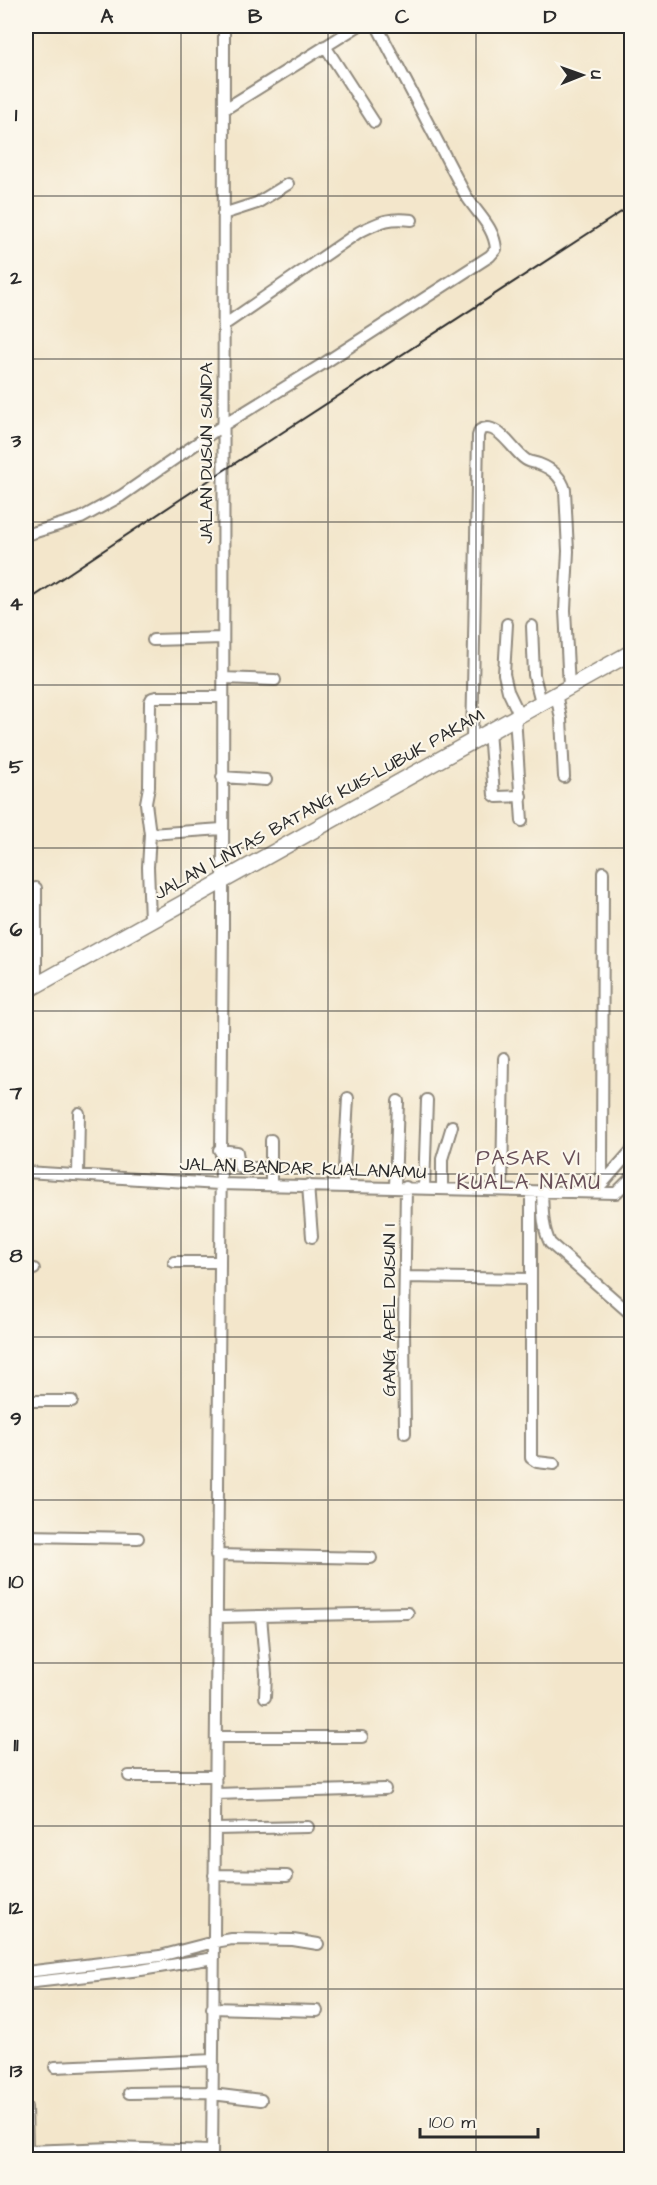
<svg xmlns="http://www.w3.org/2000/svg" width="657" height="2185" font-family="'Architects Daughter',sans-serif">
<style>
.lines{fill:none;stroke-linecap:round;stroke-linejoin:round}
.minor-casing{stroke:#8f887b;stroke-width:14}
.highway-casing{stroke:#8f887b;stroke-width:18}
.minor{stroke:#fff;stroke-width:10}
.highway{stroke:#fff;stroke-width:15}
.rail{stroke:#2b2b2b;stroke-width:2}
.grid{fill:none;stroke:#2b2b2b;stroke-width:1.5;stroke-opacity:0.55}
.labels{text-anchor:middle;stroke-width:4.5;stroke-linejoin:round;paint-order:stroke}
.street-label{font-size:18px;fill:#2b2b2b;stroke:#fbf7ec}
.quarter-label{font-size:21px;letter-spacing:1.5px;fill:#684f58;stroke:#fbf7ec}
.neatline{fill:none;stroke:#2b2b2b;stroke-width:2}
.grid-label{font-size:20px;text-anchor:middle;font-weight:bold;fill:#2b2b2b}
</style>
<rect width="100%" height="100%" fill="#fbf7ec"/>
<filter id="ink" filterUnits="userSpaceOnUse"><feTurbulence type="fractalNoise" baseFrequency=".0167" numOctaves="2"/><feDisplacementMap in="SourceGraphic" scale="12" xChannelSelector="R" yChannelSelector="G"/><feConvolveMatrix kernelMatrix="1 2 1 2 8 2 1 2 1" color-interpolation-filters="sRGB"/></filter>
<filter id="wash" filterUnits="userSpaceOnUse"><feTurbulence type="fractalNoise" baseFrequency=".008" numOctaves="4" result="noise"/><feDisplacementMap in="SourceGraphic" scale="24" xChannelSelector="R" yChannelSelector="G"/><feGaussianBlur stdDeviation="1.35" result="paint"/><feColorMatrix in="noise" values="0 0 0 0 0 0 0 0 0 0 0 0 0 0 0 0 0 1.4 0 .05"/><feComposite in="paint" operator="in"/></filter>
<g filter="url(#wash)">
<rect width="100%" height="100%" fill="#f3e6cb"/>
</g>
<g filter="url(#ink)">
<g class="lines">
<defs>
<path id="minor" d="M325 46 374 122
M225 109 358 26
M223 214 257 203 288 184
M224 325 359 232C380 222 388 217 412 220
M26 535 81 518 121 496 222 426 326 362 490 256 496 249C494 226 477 214 465 194L377 26
M507 624 504 674 508 691 519 714
M532 626 534 675 541 702
M153 640 223 638
M223 678 275 680
M556 693 561 719 564 777
M515 716 522 821
M489 731 494 795 497 797 521 796
M472 741 478 436 480 430C497 420 512 450 525 459 528 462 534 462 539 464 552 469 561 476 565 490L568 551 565 610 569 688
M222 777 266 780
M150 834 222 829
M603 872 602 1174 606 1179
M150 920 148 867 150 834 146 803 149 787 150 702 152 698 156 697H222
M36 985V888
M271 1140V1185
M219 1150 237 1152 239 1166 241 1168H271
M26 1172 219 1184 616 1193 632 1177
M78 1175 79 1113
M602 1184 632 1150
M308 1185 312 1237
M343 1186 348 1098
M395 1187 398 1101
M424 1188 427 1100
M442 1188V1159L452 1126
M502 1190 504 1058
M531 1191V1458L537 1462 554 1464
M542 1191C543 1209 542 1227 550 1243L632 1315
M174 1262H219
M26 1269H34
M405 1277 531 1279
M26 1401H72
M405 1433 404 1327 406 1187
M26 1536 138 1538
M216 1555 371 1558
M261 1616 266 1674 265 1697
M217 1617 408 1613
M216 1737H362
M129 1776H216
M216 1794 385 1789
M215 1829 308 1827
M214 1875 287 1876
M26 1972 160 1956 214 1942 232 1939 293 1940 318 1944
M26 1983 141 1970 214 1958
M212 2008 317 2011
M55 2067 213 2060
M129 2093 212 2092
M212 2094 261 2100
M26 2107 27 2151
M26 2151 113 2148 212 2151
M212 2160 223 928 224 26"/>
<path id="highway" d="M26 991 632 652"/>
</defs>
<use href="#minor" class="minor-casing"/>
<use href="#highway" class="highway-casing"/>
<use href="#minor" class="minor"/>
<use href="#highway" class="highway"/>
<path class="rail" d="M26 602 223 471 632 205"/>
</g>
</g>
<path class="grid" d="M181 26V2160M328 26V2160M476 26V2160M26 196H632M26 359H632M26 522H632M26 685H632M26 848H632M26 1011H632M26 1174H632M26 1337H632M26 1500H632M26 1663H632M26 1826H632M26 1989H632"/>
<g class="labels">
<g class="street-label">
<text transform="translate(206 453) rotate(-90)" y="6">JALAN DUSUN SUNDA</text>
<text transform="translate(319 804) rotate(-29)" y="6">JALAN LINTAS BATANG KUIS–LUBUK PAKAM</text>
<text transform="translate(303 1168) rotate(2)" y="6">JALAN BANDAR KUALANAMU</text>
<text transform="translate(389 1310) rotate(-90)" y="6">GANG APEL DUSUN I</text>
</g>
<g class="quarter-label">
<text x="529" y="1165">PASAR VI<tspan x="529" dy="24">KUALA NAMU</tspan></text>
</g>
</g>
<rect width="657" height="2185" fill="none" stroke="#fbf7ec" stroke-width="66"/>
<g transform="translate(582 75) rotate(89)" stroke="#fbf7ec" stroke-width="4.5" paint-order="stroke">
<path d="M0-4.5L10 22L0 15L-10 22Z" fill="#2b2b2b"/>
<text y="-9" font-size="16" font-weight="bold" text-anchor="middle" fill="#2b2b2b">U</text>
</g>
<path d="M420 2128v9h118v-9" fill="none" stroke="#2b2b2b" stroke-width="3"/>
<text x="429" y="2128" font-size="18" fill="#2b2b2b" stroke="#fbf7ec" stroke-width="4.5" paint-order="stroke">100 m</text>
<rect x="33" y="33" width="591" height="2119" class="neatline"/>
<g class="grid-label">
<text x="107" y="23">A</text>
<text x="255" y="23">B</text>
<text x="402" y="23">C</text>
<text x="550" y="23">D</text>
<text x="16" y="121">1</text>
<text x="16" y="284">2</text>
<text x="16" y="447">3</text>
<text x="16" y="610">4</text>
<text x="16" y="773">5</text>
<text x="16" y="936">6</text>
<text x="16" y="1099">7</text>
<text x="16" y="1262">8</text>
<text x="16" y="1425">9</text>
<text x="16" y="1588">10</text>
<text x="16" y="1751">11</text>
<text x="16" y="1914">12</text>
<text x="16" y="2077">13</text>
</g>
</svg>
